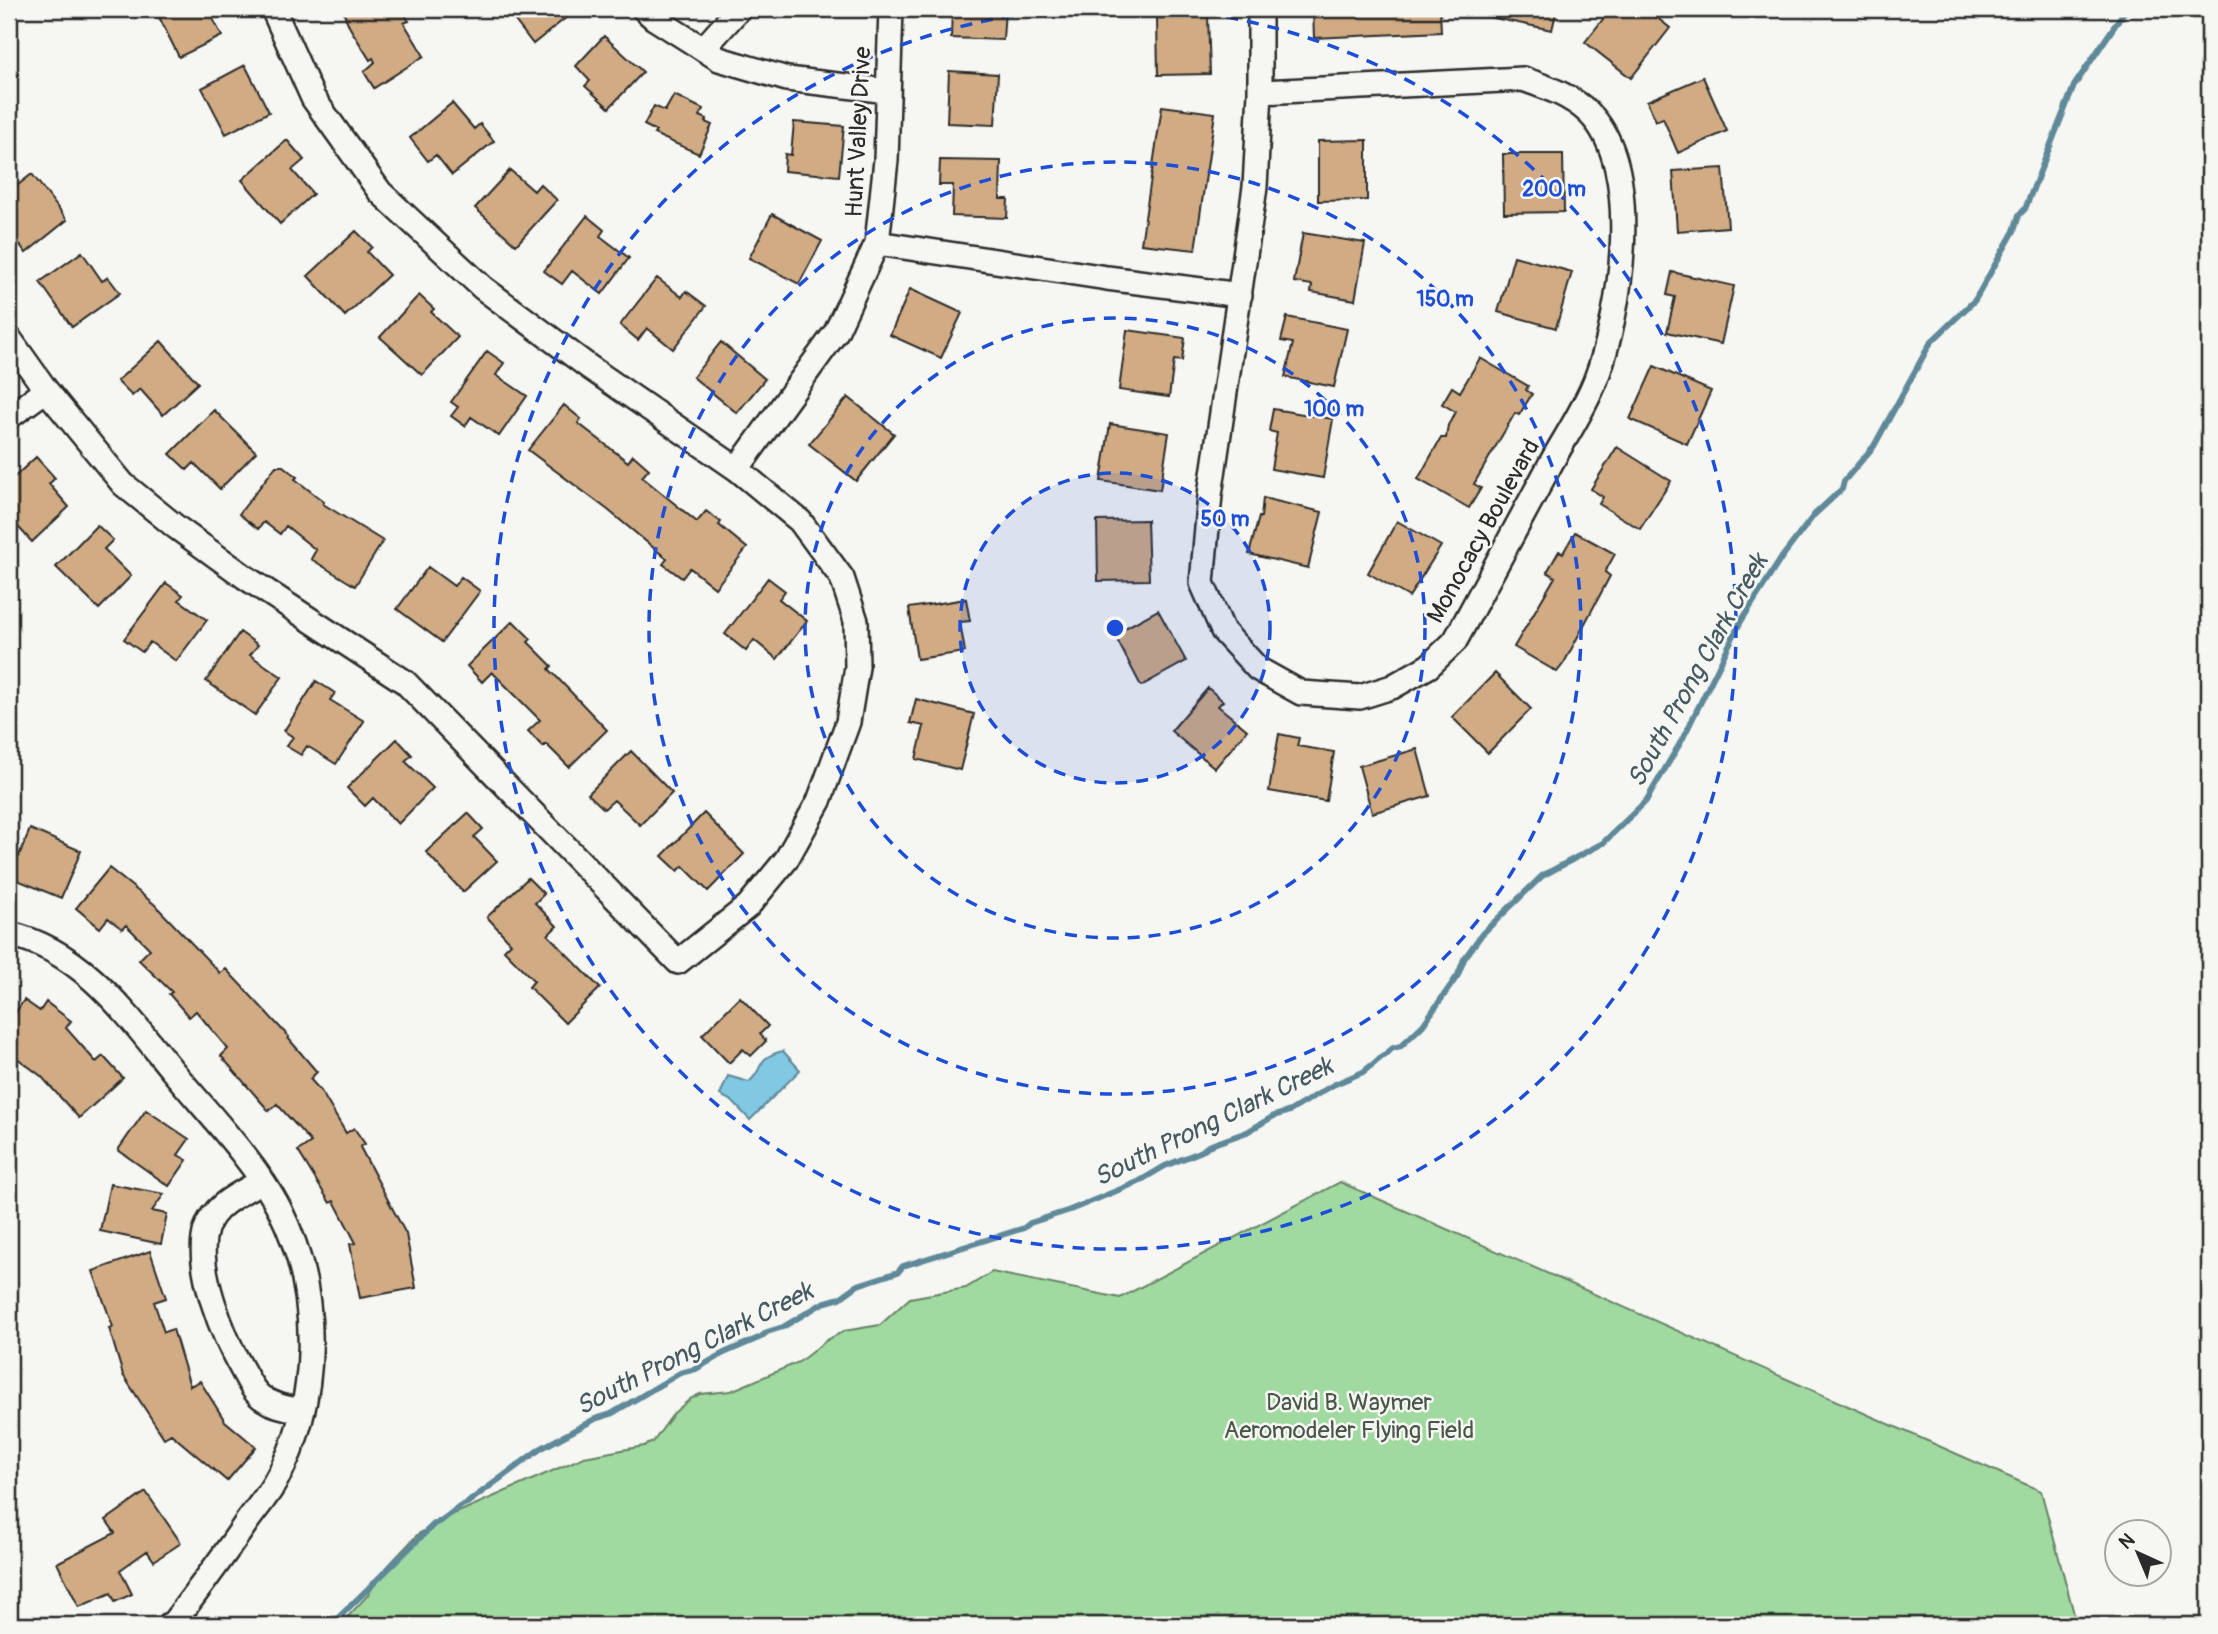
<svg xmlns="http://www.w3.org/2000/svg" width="2218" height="1634" font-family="Pangolin,sans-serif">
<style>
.green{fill:#a0daa0;stroke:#668266;stroke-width:2}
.water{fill:#81c8e2;stroke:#5f8999;stroke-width:2}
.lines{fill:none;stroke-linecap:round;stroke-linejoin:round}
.stream{stroke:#5f8999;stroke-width:6}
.building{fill:#d1ab83;stroke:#2b2b2b;stroke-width:2}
.street-casing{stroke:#2b2b2b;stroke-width:28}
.street{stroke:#f6f6f2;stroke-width:23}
.ring{fill:none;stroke:#1d4ed8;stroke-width:3.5;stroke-dasharray:12 9}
.labels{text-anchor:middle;stroke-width:5;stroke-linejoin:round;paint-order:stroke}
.street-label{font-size:24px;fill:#2b2b2b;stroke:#f6f6f2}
.park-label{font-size:24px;fill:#485748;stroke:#f6f6f2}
.water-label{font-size:26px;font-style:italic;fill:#455a62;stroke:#f6f6f2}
.centre{fill:#1d4ed8;stroke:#f6f6f2;stroke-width:3.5}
.ring-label{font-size:21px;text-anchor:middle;font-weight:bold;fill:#1d4ed8;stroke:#f6f6f2;stroke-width:5;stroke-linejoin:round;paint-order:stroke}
</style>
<rect width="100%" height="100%" fill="#f6f6f2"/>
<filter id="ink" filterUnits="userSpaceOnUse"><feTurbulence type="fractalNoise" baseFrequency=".0143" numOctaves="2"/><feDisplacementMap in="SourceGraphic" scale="14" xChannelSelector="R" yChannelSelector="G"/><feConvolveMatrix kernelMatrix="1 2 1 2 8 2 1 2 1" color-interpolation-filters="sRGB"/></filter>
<g filter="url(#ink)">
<path class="green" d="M1340 1182 2041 1491 2077 1625H340L368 1595 383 1571 418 1534 454 1514 584 1457 644 1446 653 1442 674 1413 690 1399 700 1394 731 1391 799 1362 827 1340 844 1331 880 1325 910 1298 966 1288 992 1272 1120 1298Z"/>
<path class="water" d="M783 1051 800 1070 750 1120 732 1101 720 1095 728 1076 749 1082C765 1069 754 1058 783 1051Z"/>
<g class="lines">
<path class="stream" d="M331 1625 434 1524C447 1520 453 1508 467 1503L540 1449 595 1419 611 1414 680 1373 696 1369 724 1353 761 1337 767 1332 783 1327 823 1303 840 1298 858 1285 898 1272 903 1266 1024 1228 1030 1223 1070 1210 1138 1182 1165 1166 1202 1151 1208 1146 1247 1132 1274 1116 1290 1111 1333 1085 1363 1072 1393 1048 1401 1046 1423 1025 1458 975 1464 959 1482 934 1542 876 1603 843 1646 801 1682 740 1740 623 1782 557 1814 515 1842 489 1844 481 1874 446 1931 342 1975 300 2014 231 2019 215 2025 209 2074 86 2126 9"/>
</g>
<path class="building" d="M155 9H208L222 36 179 57Z
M342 9H401L409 21 404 23 424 56 374 88 364 72 375 62 373 58 370 60 350 28Z
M506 9H577L533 44Z
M952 9H1005L1003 40 951 38Z
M1313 9H1440L1441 32 1314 38Z
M1485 9H1557L1552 30 1484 16Z
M1611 9H1646L1670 28 1631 78 1585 42Z
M1208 16 1210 74 1158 75 1157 18Z
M604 36 643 72 609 108 585 86 590 81 576 66Z
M245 65 269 112 226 134 202 88Z
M949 71 998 74 995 125 947 123Z
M1703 77 1727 131 1678 153 1663 118 1656 121 1647 101Z
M674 95 703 109 700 116 707 119 705 122 712 125 699 154 654 134 656 131 644 125 654 106 665 111Z
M452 103 474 129 480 124 494 141 452 175 436 155 428 161 410 138Z
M1162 106 1215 113 1195 250 1141 244Z
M794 122 844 126 839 176 784 171 785 154 791 155Z
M287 140 304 160 292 170 313 194 280 224 242 180Z
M1367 140V200L1318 201V141Z
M1503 154H1563L1564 212 1504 213Z
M940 160 1001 161 1000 199H1008L1007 218 952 216 953 185H939Z
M1723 168 1728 227 1677 231 1673 171Z
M510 170 534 191 540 184 557 200 516 245 475 208Z
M32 174 67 220 26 253 9 230V192Z
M772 214 822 241 799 284 749 258Z
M587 216 604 230 600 236 629 258 602 294 572 271 562 284 544 271Z
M356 231 372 247 367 252 389 275 345 316 308 276Z
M1303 233 1365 243 1355 300 1311 292 1312 285 1294 282Z
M82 252 102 281 108 277 120 293 72 327 40 282Z
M1514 256 1572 272 1556 328 1498 312Z
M1672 272 1734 286 1721 344 1667 332 1675 297 1667 295Z
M657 278 682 297 686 291 706 306 673 349 647 328 638 340 620 325Z
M910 289 962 313 941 358 890 335Z
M419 295 434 309 431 312 458 337 422 375 380 337Z
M1287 317 1347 329 1334 387 1285 377 1293 343 1281 341Z
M1127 330 1185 338 1182 361 1174 360 1169 397 1119 390Z
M161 341 198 383 163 415 140 389 132 396 117 381Z
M721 342 765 379 737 413 693 377Z
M487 351 504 363 496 375 527 396 499 436 471 417 465 426 451 416 458 407 451 402Z
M1480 358 1528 386 1526 390 1532 394 1519 415 1515 413 1474 484 1481 488 1469 508 1418 479 1441 438H1446L1448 425 1456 412 1442 404 1452 387 1460 392Z
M1654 366 1711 391 1687 444 1630 419Z
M848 397 894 434 856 481 809 444Z
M564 405 581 419 578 423 628 462 633 455 649 469 642 477 697 522 706 511 721 522 719 525 747 548 715 588 690 568 682 578 663 564 667 559 608 510 528 450Z
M1273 409 1333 419 1323 478 1271 469 1277 433 1269 431Z
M214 410 256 452 220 489 194 463 187 470 170 454Z
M1110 424 1169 433 1160 490 1101 481Z
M1617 447 1671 481 1640 529 1599 504 1603 497 1591 489Z
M36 457 55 478 49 484 69 507 32 542 9 517V482Z
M276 466H283L297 477 295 479 324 502 323 504 383 541 355 586 311 559 316 550 286 526 280 534 264 522 258 529 239 514Z
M1263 498 1322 512 1308 568 1249 554 1259 517H1261Z
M1147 520 1149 580 1098 581 1097 521Z
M1397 521 1441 546 1409 597 1368 573Z
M97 525 113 540 104 549 131 576 99 609 56 567Z
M1575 532 1615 554 1605 572 1610 576 1564 663 1557 672 1514 647 1555 577 1547 572 1559 551 1563 553Z
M428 567 454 586 461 577 480 591 442 642 397 609Z
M768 578 785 591 779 599 807 621 777 659 754 640 746 651 725 634Z
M166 583 183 595 179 600 207 620 176 661 150 642 142 652 124 639Z
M966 599 970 621 960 622 965 652 917 659 909 608Z
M1158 610 1186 661 1141 686 1114 634Z
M513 621 531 639 528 642 552 666 549 669 607 730 569 767 546 744 543 747 528 731 540 720 492 672 482 682 467 666Z
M240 632 258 645 250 655 282 677 255 715 206 681Z
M1495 673 1531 709 1488 753 1452 717Z
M316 681 335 693 330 700 364 721 336 764 307 746 301 755 286 746 293 737 284 731Z
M1208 688 1223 701 1218 706 1247 730 1215 768 1171 731Z
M916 699 974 714 960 770 916 759 924 726 910 723Z
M1279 734 1299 738 1297 746 1334 752 1326 801 1269 791Z
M397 739 412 755 405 761 433 788 398 824 373 798 365 806 347 788Z
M1417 749 1430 796 1372 813 1359 766Z
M631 751 672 793 640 825 614 800 604 809 588 794Z
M468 813 483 829 474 837 497 861 463 892 426 852Z
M704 813 744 854 708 891 683 866 678 871 662 856Z
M30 829 81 851 61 898 10 877Z
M109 868 154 904 220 973 226 969 289 1037 288 1038 317 1072 310 1079 321 1091 346 1133 354 1128 365 1144 360 1147 406 1234 416 1288 360 1298 350 1244 356 1243 334 1201 330 1203 298 1151 311 1142 277 1104 269 1111 221 1056 228 1049 196 1011 189 1017 169 994 172 992 139 960 150 949 126 925 122 929 108 918 100 928 76 908Z
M528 878 544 894 535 903 557 926 548 935 600 988 565 1023 529 987 534 981 504 950 511 943 487 917Z
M740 997 768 1026 760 1034 766 1041 751 1056 743 1049 729 1063 702 1035Z
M24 1000 40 1011 46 1002 71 1021 66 1028 96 1062 103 1056 123 1078 79 1118 41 1076 9 1052V1022Z
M146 1110 189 1139 178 1155 187 1160 169 1186 118 1150Z
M110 1184 164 1194 152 1211 167 1214 161 1244 100 1231Z
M150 1251 166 1298 154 1302 164 1332 173 1329 190 1386 200 1381 225 1421 256 1447 227 1481 171 1434 164 1438 123 1375 109 1328 113 1327 93 1271Z
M146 1492 181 1543 154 1561 147 1551 120 1570 132 1594 115 1602 111 1593 79 1607 57 1563 115 1533 106 1520Z"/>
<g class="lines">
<defs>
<path id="street" d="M644 9 654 18 719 59 787 79 888 91
M1260 9V92L1255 187 1210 495 1202 583 1223 631 1258 669 1301 693 1360 697 1392 687 1429 666 1455 641C1487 582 1519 523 1551 463 1566 436 1585 408 1596 379 1621 313 1644 167 1589 113 1570 95 1546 87 1523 79L1260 92
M703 49 739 9
M877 243 1107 278 1240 295
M9 338 46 390 123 484 176 527 245 577 405 682 678 962 748 906 786 860 819 801 848 722 857 667 856 621 842 578 800 521 737 469 589 367 483 288 380 192 313 98 273 9
M9 417 46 390
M737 469 836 332 877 243 886 160 891 9
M9 934C82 950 127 1015 172 1070 206 1111 255 1162 279 1208 322 1292 321 1403 274 1484 266 1498 255 1510 246 1523 223 1557 199 1589 174 1622L169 1625
M262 1181C241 1193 214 1204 206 1229 194 1267 224 1338 243 1371 248 1380 253 1391 261 1397 273 1406 288 1408 302 1411"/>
</defs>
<use href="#street" class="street-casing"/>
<use href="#street" class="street"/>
</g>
</g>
<circle cx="1115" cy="628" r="155" fill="#1d4ed8" fill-opacity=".12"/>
<g class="ring">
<circle cx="1115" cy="628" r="155"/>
<circle cx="1115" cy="628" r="310"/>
<circle cx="1115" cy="628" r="466"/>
<path d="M1164 9A621 621 0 1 1 1066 9"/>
</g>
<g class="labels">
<g class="street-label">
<text transform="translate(858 132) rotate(-87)" y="8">Hunt Valley Drive</text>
<text transform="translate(1483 531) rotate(-61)" y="8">Monocacy Boulevard</text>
</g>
<g class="park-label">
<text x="1349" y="1410">David B. Waymer<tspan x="1349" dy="28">Aeromodeler Flying Field</tspan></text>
</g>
<g class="water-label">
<text transform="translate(1697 670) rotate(-61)" y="9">South Prong Clark Creek</text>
<text transform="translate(1213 1121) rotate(-26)" y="9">South Prong Clark Creek</text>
<text transform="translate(694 1348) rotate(-27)" y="9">South Prong Clark Creek</text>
</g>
</g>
<circle cx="1115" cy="628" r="10" class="centre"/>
<g class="ring-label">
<text x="1554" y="196">200 m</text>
<text x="1445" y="306">150 m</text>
<text x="1334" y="416">100 m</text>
<text x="1225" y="526">50 m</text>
</g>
<rect width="2218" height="1634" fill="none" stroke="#f6f6f2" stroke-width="35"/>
<rect x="18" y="18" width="2183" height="1599" fill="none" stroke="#2b2b2b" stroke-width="2.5" filter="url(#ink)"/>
<g transform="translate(2138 1553) rotate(316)"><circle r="33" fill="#f6f6f2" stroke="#a5a5a2" stroke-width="2"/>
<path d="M0-5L12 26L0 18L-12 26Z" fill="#2b2b2b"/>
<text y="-10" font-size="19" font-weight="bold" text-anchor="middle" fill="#2b2b2b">N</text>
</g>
</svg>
